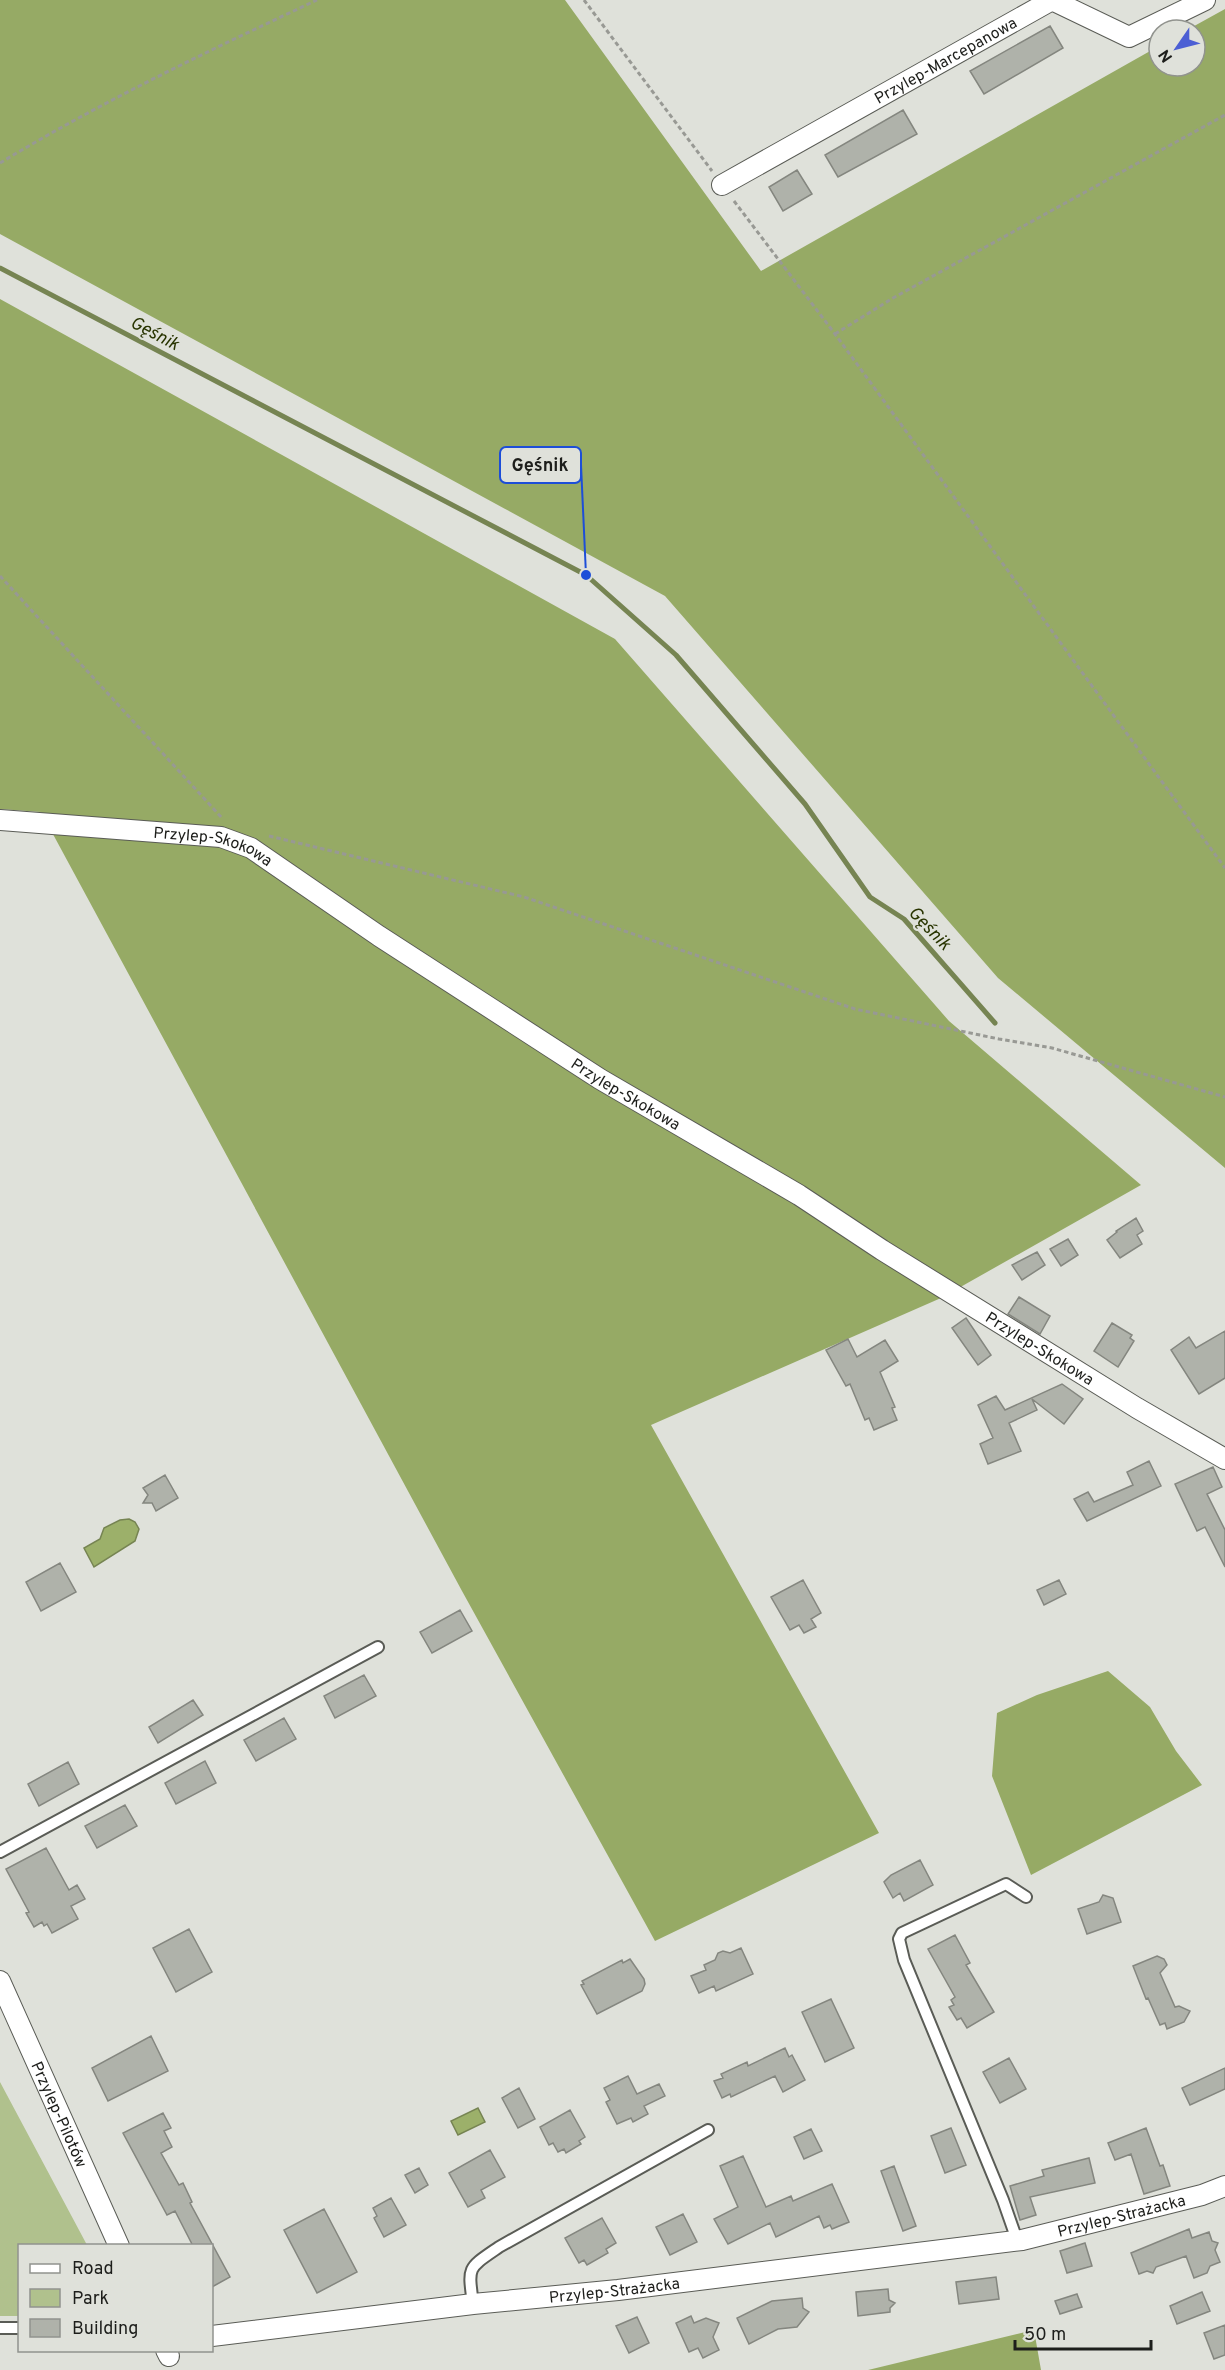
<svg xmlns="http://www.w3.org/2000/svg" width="1225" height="2370" font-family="Overpass,sans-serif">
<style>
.green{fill:#b0c18d}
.forest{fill:#96aa65}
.water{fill:#9cb06a;stroke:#768452;stroke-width:1.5}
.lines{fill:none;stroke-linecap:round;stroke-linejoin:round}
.stream{stroke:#768452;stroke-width:5}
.building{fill:#afb2aa;stroke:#84867f;stroke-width:1.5}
.lane-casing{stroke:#5a5c56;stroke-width:14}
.street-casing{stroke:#5a5c56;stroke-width:22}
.path{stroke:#989994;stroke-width:3;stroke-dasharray:4.5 3;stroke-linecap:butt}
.lane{stroke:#fff;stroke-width:10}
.street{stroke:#fff;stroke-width:20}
.labels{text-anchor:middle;stroke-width:4.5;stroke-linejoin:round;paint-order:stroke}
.street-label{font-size:16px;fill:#1d1e1b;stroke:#dfe1da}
.water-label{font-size:18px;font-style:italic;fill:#283400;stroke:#dfe1da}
.leader{fill:none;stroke:#1d4ed8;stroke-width:2}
.callout-dot{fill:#1d4ed8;stroke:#dfe1da;stroke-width:2}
.callout{fill:#dfe1da;stroke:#1d4ed8;stroke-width:2}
.callout-label{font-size:18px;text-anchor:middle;font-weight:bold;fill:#1d1e1b}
</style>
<rect width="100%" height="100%" fill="#dfe1da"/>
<path class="green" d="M0 2082 87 2245 20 2246 19 2316H0Z"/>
<path class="forest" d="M0 0H565L761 271 1159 46V66H1195V30H1187L1225 9V1168L998 978 665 596 0 234Z
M0 299 615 639 949 1021 1141 1185 941 1298 651 1425 879 1833 655 1941 462 1591 41 812 0 809Z
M1108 1671 1150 1707 1176 1751 1202 1785 1031 1875 992 1776 997 1713 1037 1695Z
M1034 2330 1041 2370H868Z"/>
<path class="water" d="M129 1519 135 1522 139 1529 135 1541 94 1567 84 1548 100 1539 104 1528 120 1520Z
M478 2108 485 2122 458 2135 451 2121Z"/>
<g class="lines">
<path class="stream" d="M0 268 586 575 676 655 805 804 870 897 904 919 995 1023"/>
</g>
<path class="building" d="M1050 26 1063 48 984 94 970 71Z
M903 110 917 134 838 177 825 155Z
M797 170 812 194 783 211 769 187Z
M1136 1218 1143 1231 1137 1235 1142 1244 1120 1258 1107 1240 1117 1232 1116 1231Z
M1068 1239 1078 1255 1061 1266 1050 1249Z
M1037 1252 1045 1265 1022 1280 1012 1265Z
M1019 1297 1050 1316 1040 1334 1008 1314Z
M966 1318 991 1355 978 1365 952 1328Z
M1112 1323 1132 1335 1130 1338 1134 1341 1118 1367 1094 1351Z
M1225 1331V1378L1199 1394 1171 1350 1189 1337 1196 1348Z
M848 1339 857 1357 885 1340 898 1361 880 1372 895 1407 892 1408 897 1420 874 1430 869 1418 865 1420 850 1384 846 1386 826 1350Z
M1062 1384 1083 1399 1064 1424 1032 1399 1037 1410 1009 1423 1021 1451 988 1464 980 1444 993 1438 978 1405 996 1396 1005 1410Z
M1149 1461 1161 1486 1087 1521 1074 1499 1088 1492 1094 1502 1133 1485 1127 1472Z
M1213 1467 1222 1487 1207 1494 1225 1530V1567L1205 1527 1197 1531 1175 1484Z
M165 1475 178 1498 156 1511 152 1503H143L148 1495 143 1488Z
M60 1563 76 1592 41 1611 26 1582Z
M803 1580 821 1613 811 1619 816 1627 804 1633 799 1625 790 1630 771 1597Z
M1059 1580 1066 1594 1044 1605 1037 1590Z
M460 1610 472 1631 432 1653 420 1632Z
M364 1675 376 1696 335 1718 324 1696Z
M193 1700 203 1715 158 1743 149 1727Z
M284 1718 296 1739 256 1761 244 1740Z
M205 1761 216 1783 176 1804 165 1783Z
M68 1762 79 1784 39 1806 28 1784Z
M125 1805 137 1826 97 1848 85 1826Z
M46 1848 69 1890 77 1885 85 1899 71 1906 78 1919 52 1933 47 1924 44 1926 42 1922 34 1927 26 1913 29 1912 6 1869Z
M920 1860 933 1885 904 1901 900 1893 893 1898 884 1882 891 1875Z
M1103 1895 1113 1898 1121 1922 1087 1934 1078 1909 1099 1902Z
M189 1929 212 1972 176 1992 153 1948Z
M955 1935 970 1963 966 1965 994 2012 967 2028 961 2018 957 2020 949 2007 954 2005 951 2000 955 1997 928 1949Z
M741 1948 753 1974 716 1991 714 1986 699 1993 691 1976 706 1970 704 1965 715 1960 718 1953 723 1951 730 1953Z
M1157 1956 1164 1959 1167 1965 1160 1973 1175 2007 1179 2006 1190 2011 1184 2022 1167 2029 1165 2023 1160 2025 1148 1998 1146 1999 1133 1966Z
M630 1959 644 1979 645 1984 642 1991 597 2014 581 1985 584 1984 582 1981 622 1960 623 1963Z
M831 1999 854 2048 825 2062 802 2012Z
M151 2036 168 2071 108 2101 92 2068Z
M785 2048 789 2057 792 2055 805 2080 783 2092 775 2076 731 2097 730 2094 722 2098 714 2081 723 2078 721 2074 747 2062 748 2066Z
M1009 2058 1026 2089 1000 2103 983 2072Z
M1225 2068V2089L1190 2105 1182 2088Z
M628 2076 637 2094 659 2084 665 2096 644 2106 648 2114 633 2122 631 2118 617 2124 606 2102 610 2100 604 2088Z
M519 2088 535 2119 518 2128 502 2098Z
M570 2110 585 2137 579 2141 581 2144 566 2153 564 2149 558 2152 553 2143 549 2145 540 2127Z
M163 2113 171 2128 164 2131 172 2147 161 2153 179 2185 183 2183 192 2202 190 2203 230 2277 212 2287V2246H193L175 2211 167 2215 123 2133Z
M951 2128 966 2165 945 2173 931 2136Z
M1146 2128 1160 2166 1163 2165 1170 2186 1144 2194 1131 2154 1115 2160 1108 2143Z
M811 2129 822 2151 804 2159 794 2137Z
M490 2150 505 2177 481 2190 485 2198 468 2207 449 2173Z
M743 2156 766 2207 791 2196 793 2201 832 2184 849 2222 832 2229 830 2225 824 2228 819 2216 776 2237 770 2223 728 2244 714 2219 738 2207 720 2166Z
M1089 2158 1095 2183 1030 2197 1036 2215 1020 2220 1010 2186 1044 2176 1042 2170Z
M894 2166 916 2226 903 2231 881 2171Z
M419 2168 428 2185 415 2193 405 2175Z
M391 2198 406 2225 384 2237 374 2218 377 2216 373 2208Z
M324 2209 357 2272 317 2293 284 2230Z
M683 2214 697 2242 670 2255 656 2227Z
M602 2218 616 2243 606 2249 608 2253 587 2265 584 2260 579 2263 565 2238Z
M1189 2229 1192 2238 1209 2232 1212 2241 1218 2243 1215 2250 1220 2262 1210 2266 1207 2273 1194 2278 1186 2256 1156 2267 1153 2273 1147 2271 1139 2274 1131 2253Z
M1085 2243 1092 2266 1067 2273 1060 2251Z
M996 2277 999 2299 959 2304 956 2282Z
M888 2289 889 2300 895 2303 890 2308V2312L858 2316 856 2292Z
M1202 2292 1210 2311 1177 2324 1170 2306Z
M1077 2294 1082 2307 1060 2314 1055 2301Z
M802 2298 803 2308 809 2312 797 2327 778 2329 749 2344 737 2318 772 2301Z
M691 2316 694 2323 706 2318 719 2323 713 2337 719 2350 703 2358 698 2348 689 2352 676 2323Z
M637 2317 649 2343 629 2353 616 2326Z
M1225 2325V2355L1214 2359 1204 2333Z"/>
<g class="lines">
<defs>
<path id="lane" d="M0 1852 378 1647
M1017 2240 1003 2200 904 1960 899 1939 902 1933 1006 1884 1026 1897
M473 2304C468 2266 467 2269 499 2247L708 2130
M0 2328H20"/>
<g id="street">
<path id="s1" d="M722 185 1052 0 1129 37 1205 0"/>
<path id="s2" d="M0 820 221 837 251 848 379 936 600 1079 799 1195 882 1250 1137 1408 1225 1459"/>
<path id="s3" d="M0 1981 119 2246"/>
<path id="s4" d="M212 2336 473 2304 618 2290 1022 2240 1202 2195 1225 2186"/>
<path d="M166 2350 169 2356"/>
</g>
</defs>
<use href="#lane" class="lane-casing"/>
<use href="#street" class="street-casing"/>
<path class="path" d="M584 0 712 171
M0 163C101 102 210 50 317 0
M734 201 835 334 1225 868
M835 334 893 298 1225 115
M0 576 222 818
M269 836 524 897 855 1009 999 1039 1052 1048 1225 1097"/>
<use href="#lane" class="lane"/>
<use href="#street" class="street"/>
</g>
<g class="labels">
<g class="street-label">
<text dy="6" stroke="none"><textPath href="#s1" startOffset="256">Przylep-Marcepanowa</textPath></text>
<text dy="6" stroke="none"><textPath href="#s2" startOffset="216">Przylep-Skokowa</textPath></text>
<text dy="6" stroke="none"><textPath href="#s2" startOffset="702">Przylep-Skokowa</textPath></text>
<text dy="6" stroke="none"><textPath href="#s2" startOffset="1188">Przylep-Skokowa</textPath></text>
<text dy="6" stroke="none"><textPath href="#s3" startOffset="146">Przylep-Pilotów</textPath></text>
<text dy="6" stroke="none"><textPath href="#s4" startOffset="918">Przylep-Strażacka</textPath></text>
<text dy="6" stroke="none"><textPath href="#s4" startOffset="405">Przylep-Strażacka</textPath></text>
</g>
<g class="water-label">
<text transform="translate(155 333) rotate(28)" y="6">Gęśnik</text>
<text transform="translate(930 928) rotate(46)" y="6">Gęśnik</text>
</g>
</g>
<path class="leader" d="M586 575L581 465"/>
<circle class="callout-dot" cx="586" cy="575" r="6"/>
<rect class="callout" x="500" y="447" width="81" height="36" rx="6"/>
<g class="callout-label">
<text x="540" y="471">Gęśnik</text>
</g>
<rect x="18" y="2244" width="195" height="108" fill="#dfe1da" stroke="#91938e" stroke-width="1.5"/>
<rect x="30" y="2264" width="30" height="9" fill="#ffffff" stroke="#91938e" stroke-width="1.5"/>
<text x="72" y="2274" font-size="18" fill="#1d1e1b">Road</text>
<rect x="30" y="2289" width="30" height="18" fill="#b0c18d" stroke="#91938e" stroke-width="1.5"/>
<text x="72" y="2304" font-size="18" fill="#1d1e1b">Park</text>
<rect x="30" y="2319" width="30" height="18" fill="#afb2aa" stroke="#91938e" stroke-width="1.5"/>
<text x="72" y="2334" font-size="18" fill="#1d1e1b">Building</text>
<g transform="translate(1177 48) rotate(235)"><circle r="28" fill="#dfe1da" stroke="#91938e" stroke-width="1.5"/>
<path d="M0-4.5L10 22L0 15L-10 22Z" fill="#4c5fd4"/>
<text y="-9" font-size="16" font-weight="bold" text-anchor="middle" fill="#1d1e1b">N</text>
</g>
<path d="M1015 2340v9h136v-9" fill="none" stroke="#1d1e1b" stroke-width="3"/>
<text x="1024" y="2340" font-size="18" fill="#1d1e1b" stroke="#dfe1da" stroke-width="4.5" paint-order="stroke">50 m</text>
</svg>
